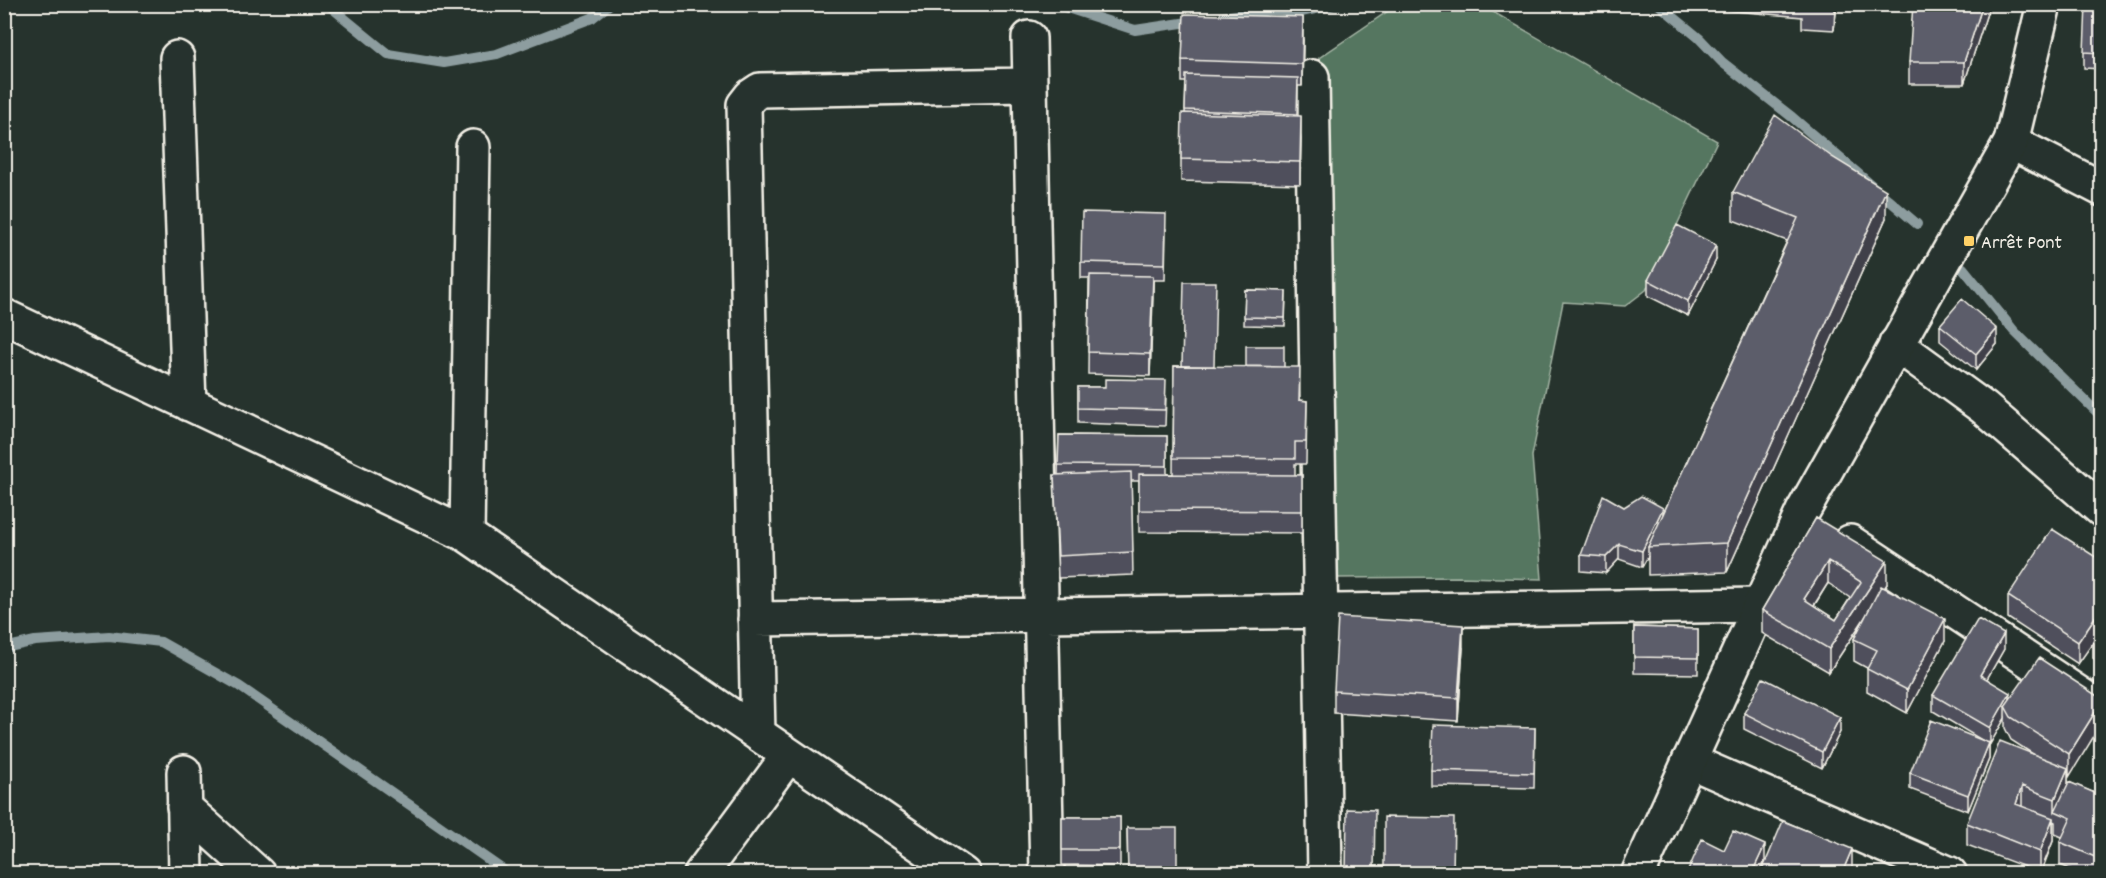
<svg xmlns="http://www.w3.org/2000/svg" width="2106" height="878" font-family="Dekko,sans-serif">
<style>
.green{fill:#547660;stroke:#a4b4a4;stroke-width:1.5}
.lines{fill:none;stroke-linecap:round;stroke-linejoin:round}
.stream{stroke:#8d9d9f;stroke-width:10}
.street-casing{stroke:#f4f1e8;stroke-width:38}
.secondary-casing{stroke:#f4f1e8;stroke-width:38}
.street{stroke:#26332d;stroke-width:33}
.secondary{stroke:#26332d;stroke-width:33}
.wall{fill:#4f505b;stroke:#f4f1e8;stroke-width:1.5;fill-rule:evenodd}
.shaded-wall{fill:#40414a;stroke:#f4f1e8;stroke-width:1.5}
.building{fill:#5c5d6a;stroke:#f4f1e8;stroke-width:1.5;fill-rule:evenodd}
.poi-dot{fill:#ffd166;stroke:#26332d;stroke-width:2}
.labels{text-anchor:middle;stroke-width:4.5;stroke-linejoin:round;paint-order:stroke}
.poi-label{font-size:20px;fill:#f4f1e8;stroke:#26332d;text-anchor:start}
</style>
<rect width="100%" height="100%" fill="#26332d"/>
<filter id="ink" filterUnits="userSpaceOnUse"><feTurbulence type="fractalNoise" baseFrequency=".0167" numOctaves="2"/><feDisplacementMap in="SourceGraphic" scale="12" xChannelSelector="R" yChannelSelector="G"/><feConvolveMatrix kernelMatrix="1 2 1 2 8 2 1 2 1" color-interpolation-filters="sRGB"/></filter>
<g filter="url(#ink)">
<path class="green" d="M1397 5H1481L1717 141 1646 290 1625 306 1563 302 1532 456 1542 579 1458 577 1333 578 1319 58Z"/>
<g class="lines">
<path class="stream" d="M327 4 388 54 444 63 497 54 592 18 610 4
M1055 4 1135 30 1195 21
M1658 4 1699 38 1722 62 1792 117 1917 224
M1223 17 1271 10 1301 12 1338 4
M1963 268 2014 331 2102 417
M4 648 35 641 109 636 161 642 239 686 509 874"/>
<defs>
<path id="street" d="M1029 38 1047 874
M177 58 189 404
M1312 77 1325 874
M2011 142 2102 189
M4 316 467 535 963 874
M1896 344 1984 408 2102 510
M467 535 473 147
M1850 542 2102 709
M755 619 1760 605
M758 734 744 105 751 96 760 90 1030 85
M1689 761 1950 874
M184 772 186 874
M184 807 258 874
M701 874 789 755"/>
<path id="secondary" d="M1638 874 1803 511 2011 142 2044 4"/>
</defs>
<use href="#street" class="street-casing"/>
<use href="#secondary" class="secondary-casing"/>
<use href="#street" class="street"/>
<use href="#secondary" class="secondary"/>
</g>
<path class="wall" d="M1713 4H1837L1834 30 1802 28V17L1713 9Z
M1990 4 1964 84H1909V62Z
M2102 6V69L2084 68V52Z
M1303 40 1302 86H1298V116L1301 139 1300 184 1181 181V159L1185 113 1186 82H1182V60Z
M1733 192 1886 218 1727 572 1648 575V556L1642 567 1619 559 1606 573 1581 571V555L1663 514 1787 241 1733 220Z
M1166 229 1165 280H1153L1150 376 1088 374 1089 278H1081V262Z
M1716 260 1688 316 1648 296V280Z
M1245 290 1286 291 1285 326 1244 325Z
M1940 325 1997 344 1976 370 1940 341Z
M1174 366 1284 367 1300 400 1307 401 1306 464H1295V475H1302V533L1139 532V481H1131L1133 575 1058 578 1054 475 1058 474 1059 435 1167 436V474H1173Z
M1078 387H1105L1166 396 1165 426 1078 423Z
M1816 518 1887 584 1884 588 1945 641 1907 713 1867 691V668L1854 661V639L1866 616 1829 672 1762 633V610ZM1828 583 1850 598 1836 620 1814 606Z
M2102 561V664L2093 658V642L2078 664 2008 618V596Z
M1634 627 1698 629V674L1634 673Z
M1463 648 1458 721 1334 713V691Z
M2004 649 1987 679 2010 698 2102 699V723L2068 777V782L2102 796V873H2080L2060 865V842L2062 837 2055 834V822L2053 821V841L2041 873 1967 845V823L2033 754 2011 740 2005 728V718L1990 744 1989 743V759L1968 811 1910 789V773L1987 743 1933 711V695Z
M1744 713 1840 732 1822 768 1744 729Z
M1535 728 1534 788 1431 786V770Z
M1062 817H1120V866L1062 865Z
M1127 828 1177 873H1128Z"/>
<path class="shaded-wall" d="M1835 4H1837L1834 30Z
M1983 4H1990L1964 84V62Z
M1303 17V40L1302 86V64Z
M1301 116V139L1300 184V162Z
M1886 190V218L1727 572V543Z
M1716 245V260L1688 316V301Z
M1153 276V299L1150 376V354Z
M1997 329V344L1976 370V354Z
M1663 508V524L1648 547V556L1642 567V551Z
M1619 544V559L1606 573V557Z
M1828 561V583L1804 621V599Z
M1887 561V584L1829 672V649Z
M2102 607V630L2078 664V642Z
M1945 619V641L1907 713V690Z
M1463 625V648L1458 721V698Z
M2004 634V649L1980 691V675Z
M2010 693V709L2005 706V718L1990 744V728Z
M2102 701V723L2069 777V754Z
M1840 717V732L1822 768V752Z
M1989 743V759L1968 811V795Z
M2068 768V790L2055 811V799Z
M2022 786V809L2016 804Z
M2053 818V841L2040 873V852Z
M1765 845V861L1759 873H1752Z
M1852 849V872L1851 873H1842Z"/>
<path class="building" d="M1802 4H1835L1834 8Z
M1913 4H1983L1964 62H1909Z
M2086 5 2102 6V53L2084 52Z
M1184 14 1303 17 1302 64 1182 60Z
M1186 75 1298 78 1297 114 1185 110Z
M1182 113 1301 116 1300 162 1181 159Z
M1775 115 1832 157 1886 190 1727 543 1648 547 1798 218 1733 192Z
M1082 212 1166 214 1165 264 1081 262Z
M1677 225 1716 245 1688 301 1648 280Z
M1090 275 1153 276 1150 354 1088 352Z
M1184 282H1216L1214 366H1182Z
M1245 290 1286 291 1285 318 1244 317Z
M1962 299 1997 329 1976 354 1940 325Z
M1246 346H1284V367L1246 366Z
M1174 366 1300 367 1299 400 1307 401 1306 442H1295V459L1173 458Z
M1105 379 1166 380 1165 410 1078 408V387H1105Z
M1059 435 1167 436V466L1058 465Z
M1131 472 1133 552 1058 556 1054 475Z
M1139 474 1302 475V511L1139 510Z
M1603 495 1624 507 1641 496 1663 508 1642 551 1619 544 1606 557 1581 555Z
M1816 518 1887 561 1829 649 1762 610ZM1828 561 1861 582 1836 620 1804 599Z
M2052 529 2102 561V607L2078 642 2008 596Z
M1881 586 1945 619 1907 690 1867 669 1877 650 1854 639Z
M1338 617 1463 625 1458 698 1334 691Z
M1978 619 2004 634 1980 675 2010 693 1990 728 1933 695Z
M1634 627 1698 629V658L1634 657Z
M2102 628V648L2093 642Z
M2039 658 2102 699V701L2069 754 2011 717 2005 706Z
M1763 678 1840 717 1822 752 1744 713Z
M1931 720 1989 743 1968 795 1910 773Z
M1433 725 1535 728 1534 773 1431 770Z
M2000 741 2068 768 2055 799 2022 786 2016 804 2053 818 2040 852 1967 823Z
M2069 782 2102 796V860L2060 842 2071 818 2055 811Z
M1347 809 1375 810 1374 873H1346Z
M1062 817H1120V850H1062Z
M1384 817 1454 818 1453 873H1384Z
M1783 821 1852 849 1842 873H1761Z
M1127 828H1177V873H1155V872H1128Z
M1733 831 1765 845 1752 873H1687L1702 839 1724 850Z"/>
</g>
<rect class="poi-dot" x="1963" y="235" width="12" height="12" rx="3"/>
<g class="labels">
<g class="poi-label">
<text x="1981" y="248">Arrêt Pont</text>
</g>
</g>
<rect width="2106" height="878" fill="none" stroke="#26332d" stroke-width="24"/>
<rect x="12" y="12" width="2082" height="854" fill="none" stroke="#f4f1e8" stroke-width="2" filter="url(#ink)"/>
</svg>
